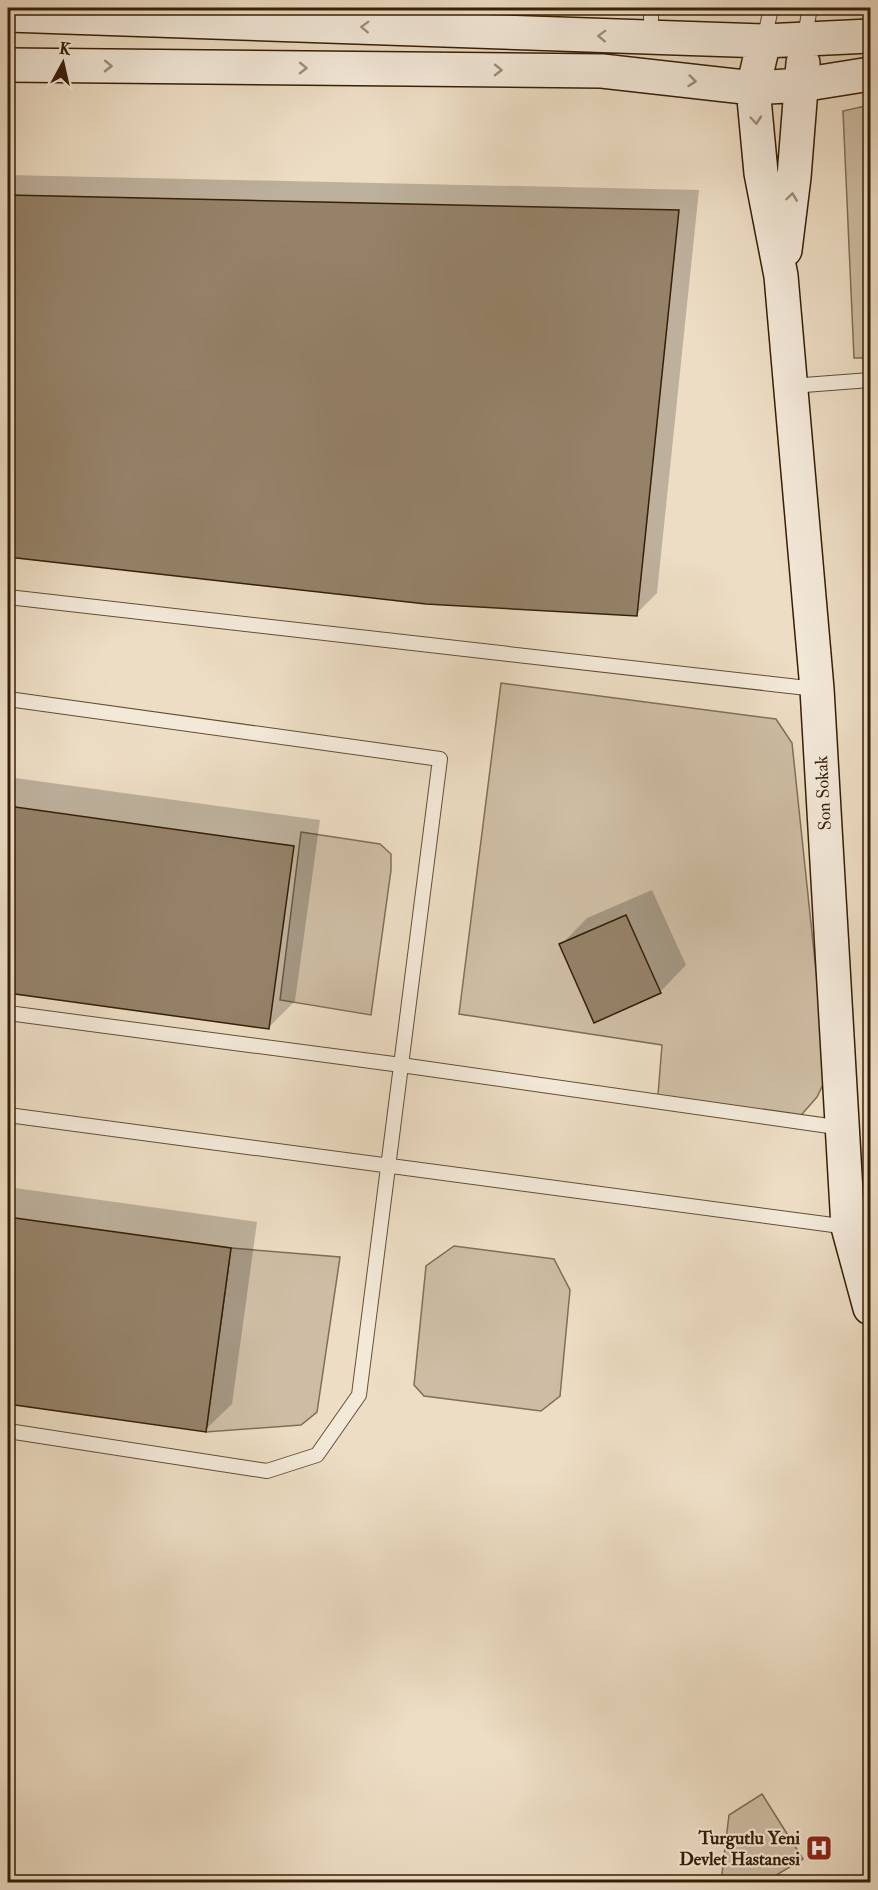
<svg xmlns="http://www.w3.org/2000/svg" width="878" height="1890" font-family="'IM FELL Double Pica',serif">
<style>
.green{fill:#cebda4;stroke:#826e55;stroke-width:1.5}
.shadow{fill:#0003}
.building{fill:#958269;stroke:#361f06;stroke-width:1.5}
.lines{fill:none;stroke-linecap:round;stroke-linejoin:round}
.lane-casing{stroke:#644e36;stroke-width:16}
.secondary-casing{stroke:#361f06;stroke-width:36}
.lane{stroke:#f3e9d9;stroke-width:14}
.secondary{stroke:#f3e9d9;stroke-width:33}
.oneway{stroke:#9e8e7a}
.labels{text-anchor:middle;stroke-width:4.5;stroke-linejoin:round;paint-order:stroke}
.street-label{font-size:18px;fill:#361f06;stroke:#f3e9d9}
.poi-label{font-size:18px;font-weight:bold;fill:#361f06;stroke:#f3e9d9;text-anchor:end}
</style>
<rect width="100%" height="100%" fill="#edddc4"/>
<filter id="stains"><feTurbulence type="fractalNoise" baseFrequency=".00333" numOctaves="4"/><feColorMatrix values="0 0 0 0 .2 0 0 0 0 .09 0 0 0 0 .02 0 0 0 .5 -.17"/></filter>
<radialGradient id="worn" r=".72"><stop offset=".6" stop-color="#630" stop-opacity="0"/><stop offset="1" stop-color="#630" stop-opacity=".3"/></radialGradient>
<path class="green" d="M870 105V358H854L843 111Z
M501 683 776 719 792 743 827 1076 817 1097 796 1121 657 1107 662 1045 459 1014Z
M301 832 380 844 391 854V870L371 1015 280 1000Z
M454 1246 554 1259 570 1290 560 1396 541 1411 424 1396 414 1385 426 1266Z
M231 1248 340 1257 317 1412 301 1425 206 1432Z
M762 1794 803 1859 765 1882H721L729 1815Z"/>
<path class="shadow" d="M8 175 699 190 657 593 636 614 427 602 8 556Z
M8 777 320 820 295 1001 268 1028 8 992Z
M652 890 686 965 660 992 561 945 587 918Z
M8 1187 257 1222 232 1404 205 1430 8 1403Z"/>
<path class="building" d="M8 195 679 210 637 616 426 604 8 557Z
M8 806 294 846 269 1029 8 993Z
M626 915 661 993 594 1023 559 944Z
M8 1217 231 1248 206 1432 8 1404Z"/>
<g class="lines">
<defs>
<path id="lane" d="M413 29V8
M651 37V8
M804 40 810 8
M764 41 771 8
M791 386 870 380
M8 597 816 689
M8 699 440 759 359 1395 317 1455 267 1471 8 1431
M8 1013 401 1065 843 1128
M8 1115 848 1227"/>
<path id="secondary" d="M8 15 764 41 870 36
M764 41 753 88 761 173 781 276 817 689 848 1227 870 1308
M8 65 602 71 753 88 801 85 870 74
M785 250 794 177 803 63"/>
</defs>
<use href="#lane" class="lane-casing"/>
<use href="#secondary" class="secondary-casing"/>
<use href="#lane" class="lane"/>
<use href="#secondary" class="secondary"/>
</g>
<defs><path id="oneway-chevron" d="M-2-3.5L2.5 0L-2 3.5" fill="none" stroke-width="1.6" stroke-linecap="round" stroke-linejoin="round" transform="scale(1.5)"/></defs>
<g class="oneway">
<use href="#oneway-chevron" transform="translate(365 27) rotate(-178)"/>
<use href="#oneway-chevron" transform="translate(602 36) rotate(-178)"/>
<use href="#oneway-chevron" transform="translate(108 66) rotate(1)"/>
<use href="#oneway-chevron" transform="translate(303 68) rotate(1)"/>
<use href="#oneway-chevron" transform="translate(498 70) rotate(1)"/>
<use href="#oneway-chevron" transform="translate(692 81) rotate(6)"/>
<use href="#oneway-chevron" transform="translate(756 120) rotate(85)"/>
<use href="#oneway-chevron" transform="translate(792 197) rotate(-82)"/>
</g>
<defs>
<symbol id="hospital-square" viewBox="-11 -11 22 22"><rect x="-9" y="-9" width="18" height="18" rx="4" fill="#8f2418" stroke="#f3e9d9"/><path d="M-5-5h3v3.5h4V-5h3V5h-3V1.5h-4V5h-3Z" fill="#fff"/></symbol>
</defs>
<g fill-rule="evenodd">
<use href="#hospital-square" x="804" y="1833" width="30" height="30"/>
</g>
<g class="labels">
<g class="street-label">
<text transform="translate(823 793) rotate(-93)" y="6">Son Sokak</text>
</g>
<g class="poi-label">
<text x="800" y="1844">Turgutlu Yeni<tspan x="800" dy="21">Devlet Hastanesi</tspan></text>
</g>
</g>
<rect width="878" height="1890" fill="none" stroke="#edddc4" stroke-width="30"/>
<rect x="9" y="9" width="860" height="1872" fill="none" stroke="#361f06" stroke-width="3"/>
<rect x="15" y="15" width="848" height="1860" fill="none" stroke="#361f06" stroke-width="1.5"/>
<g transform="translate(63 63) rotate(8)" stroke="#f3e9d9" stroke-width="4.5" paint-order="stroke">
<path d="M0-4.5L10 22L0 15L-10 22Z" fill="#361f06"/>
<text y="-9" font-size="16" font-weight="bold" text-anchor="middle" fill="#361f06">K</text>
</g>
<rect width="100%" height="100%" filter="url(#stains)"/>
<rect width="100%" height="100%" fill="url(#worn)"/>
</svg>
